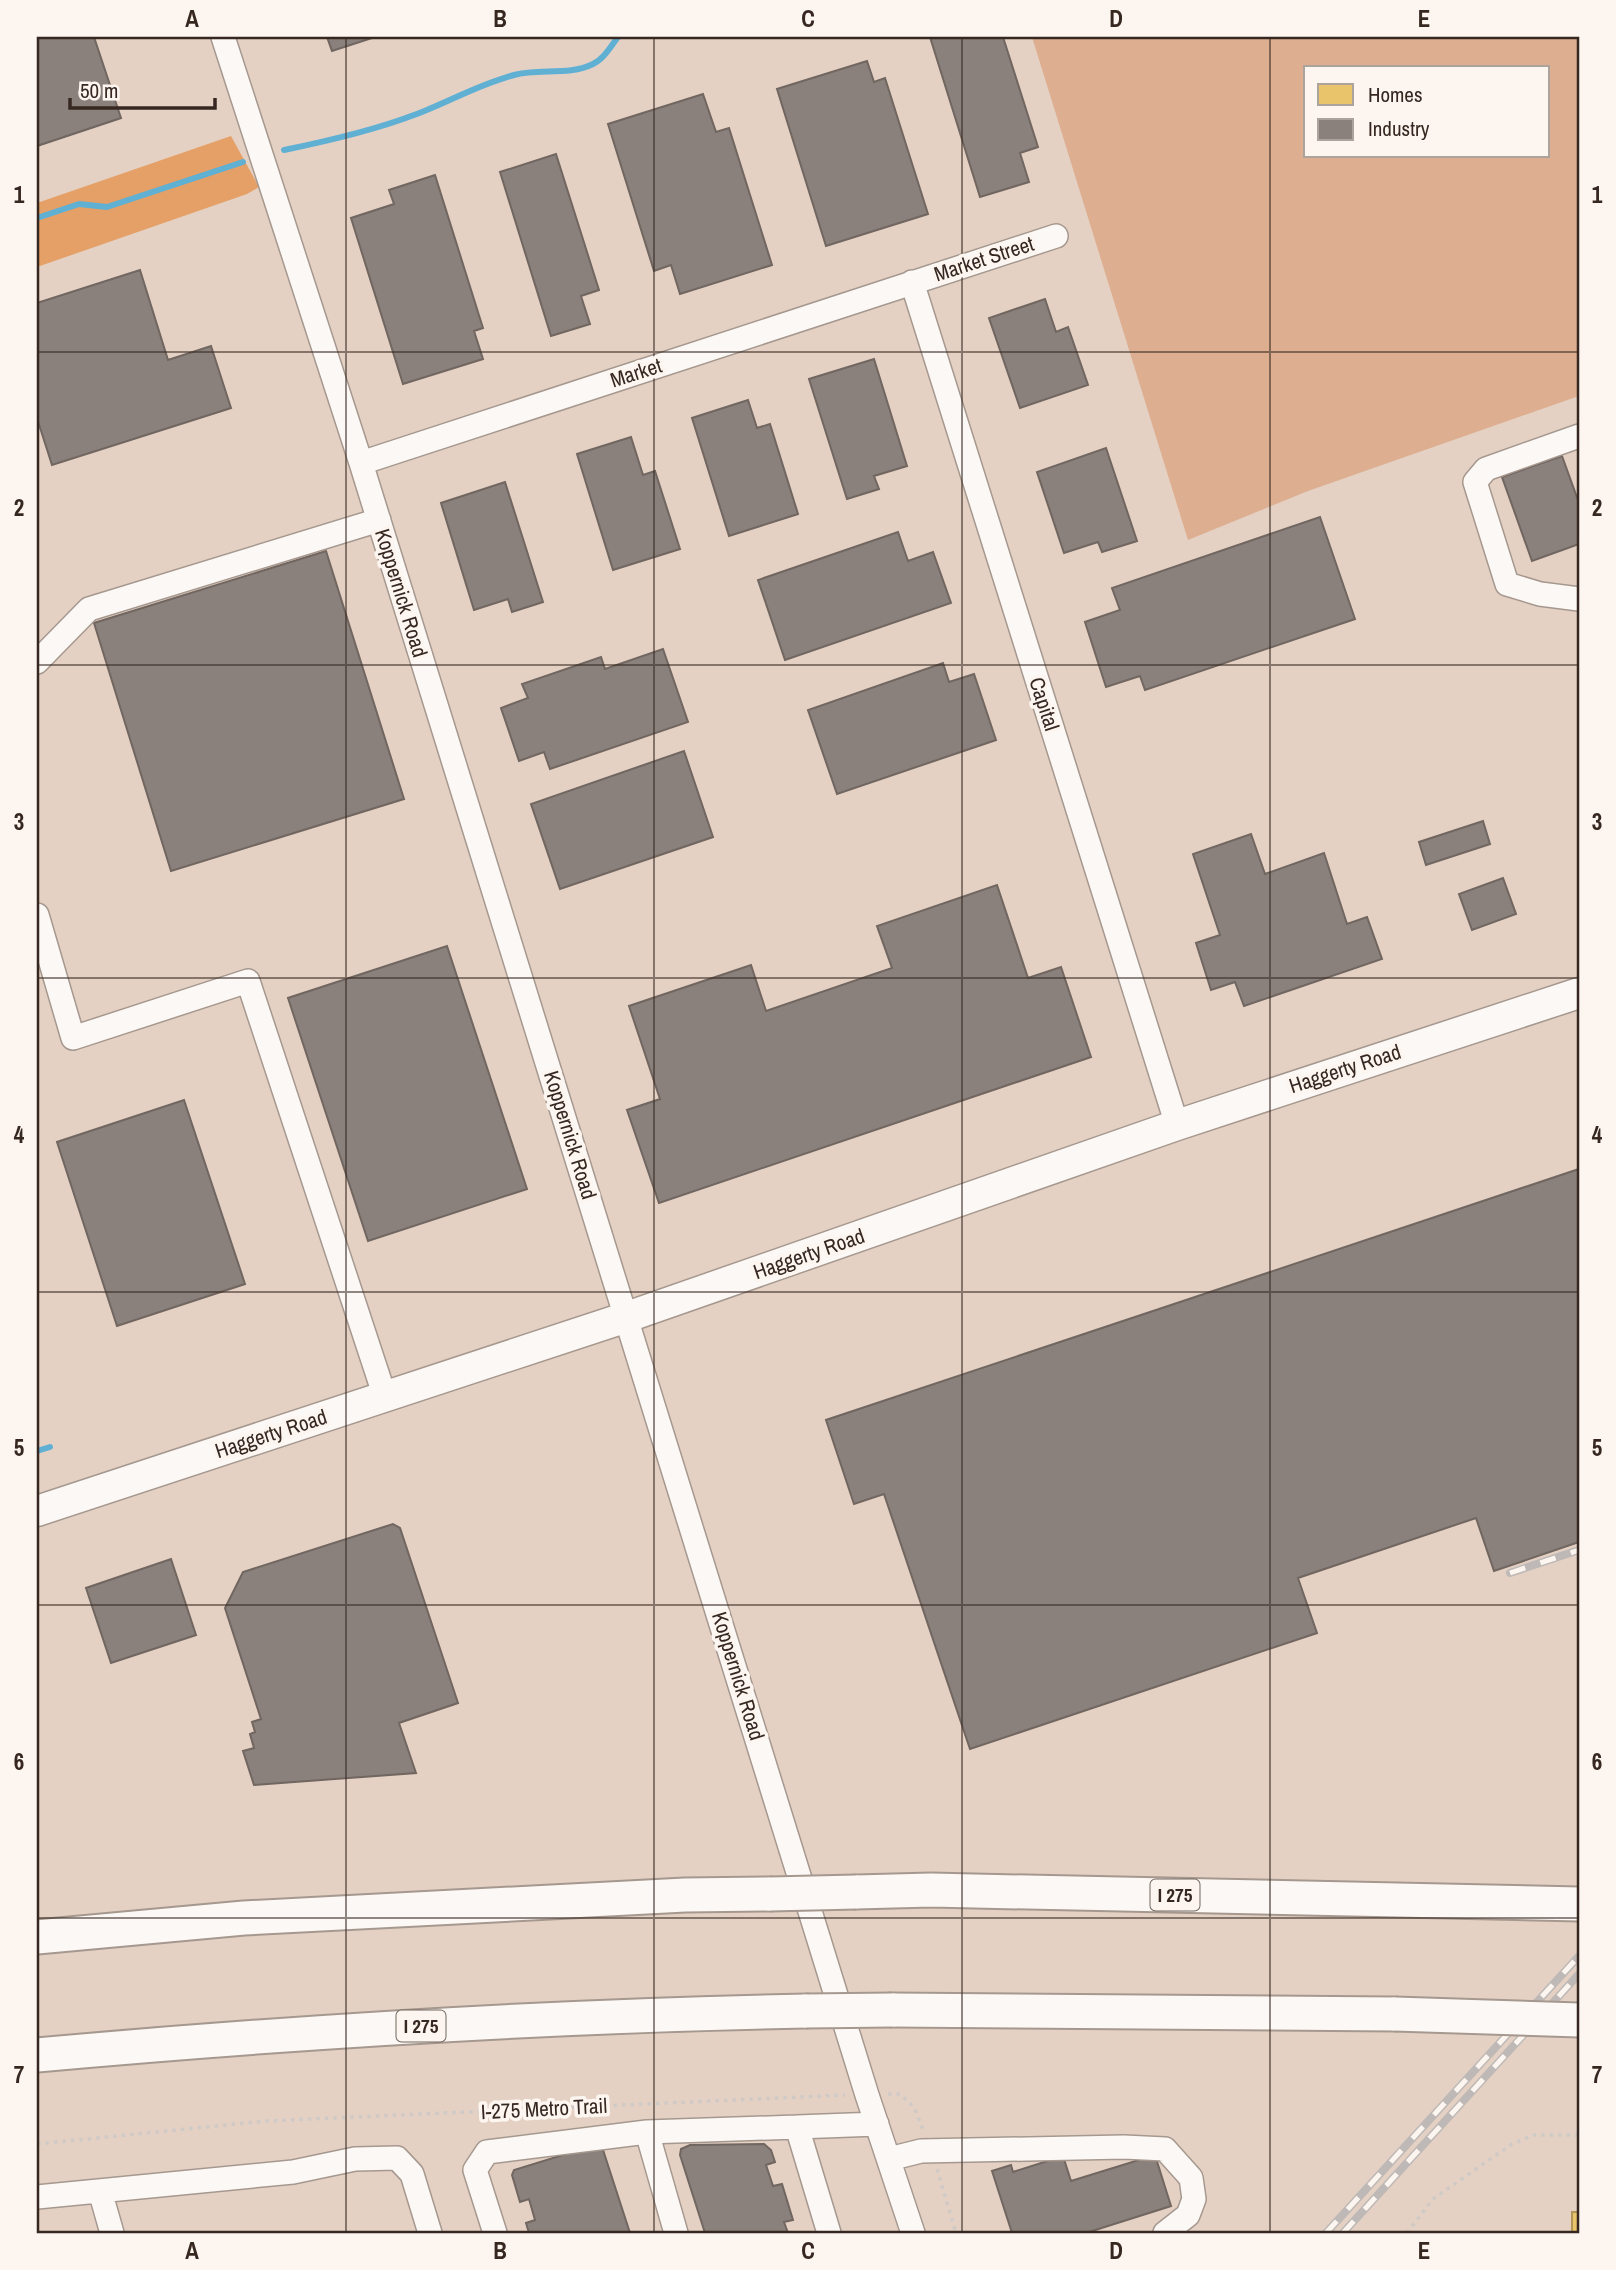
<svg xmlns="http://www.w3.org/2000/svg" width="1616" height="2270" font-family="'Archivo Narrow',sans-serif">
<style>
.green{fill:#ddae8f;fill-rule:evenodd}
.forest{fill:#e4a066}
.homes{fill:#e9c46a;stroke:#b39554;stroke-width:2}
.industry{fill:#8a817c;stroke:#716660;stroke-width:2}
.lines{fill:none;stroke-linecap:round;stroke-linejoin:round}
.stream{stroke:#60b0d3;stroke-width:6}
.minor-casing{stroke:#a6988e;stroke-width:26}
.major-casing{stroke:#a6988e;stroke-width:33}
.highway-casing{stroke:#a6988e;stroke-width:37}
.path{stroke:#d0cac7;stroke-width:3.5;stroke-dasharray:3.5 5;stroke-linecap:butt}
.minor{stroke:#fbf8f6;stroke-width:23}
.major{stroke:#fbf8f6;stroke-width:30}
.highway{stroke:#fbf8f6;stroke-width:33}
.rail-casing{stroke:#beb9b6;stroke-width:8}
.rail{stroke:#fcf5f0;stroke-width:5;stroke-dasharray:16;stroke-linecap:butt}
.highway-bridge-casing{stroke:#a6988e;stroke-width:37;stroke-linecap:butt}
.highway-bridge{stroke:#fbf8f6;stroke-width:33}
.grid{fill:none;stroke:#362820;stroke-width:2;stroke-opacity:0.55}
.labels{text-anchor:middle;stroke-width:7;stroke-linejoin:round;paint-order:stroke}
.shield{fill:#fcf5f0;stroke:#71665e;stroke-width:2}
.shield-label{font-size:19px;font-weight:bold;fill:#362820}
.street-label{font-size:21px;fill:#362820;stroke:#fcf5f0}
.neatline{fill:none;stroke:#362820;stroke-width:2.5}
.grid-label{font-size:23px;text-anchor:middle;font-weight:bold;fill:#362820}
</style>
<rect width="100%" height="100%" fill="#e4d1c4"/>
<path class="green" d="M1032 37H1579V396L1308 491 1188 540ZM1306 68H1548V156H1306Z"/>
<path class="forest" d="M231 136 259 187 247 194 37 267V203Z"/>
<path class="homes" d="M1572 2212H1579V2233H1572Z"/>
<path class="industry" d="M37 37H94L121 118 37 146Z
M327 37H375L332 51Z
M930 37H1003L1038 147 1020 153 1029 182 980 197Z
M867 61 874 82 885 78 928 214 826 246 777 89Z
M703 94 716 132 729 128 772 265 680 294 671 265 654 271 608 124Z
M556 154 599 290 581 296 590 324 551 336 500 172Z
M435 175 483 328 474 331 483 359 403 384 351 218 394 204 389 190Z
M140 270 168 360 211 346 231 408 52 465 37 418V303Z
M1045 299 1056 332 1068 327 1088 385 1020 408 989 318Z
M874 359 907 466 874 476 879 489 847 499 809 379Z
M748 400 757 428 770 424 798 514 729 536 692 418Z
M631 437 643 475 655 471 680 549 613 570 577 454Z
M1106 448 1137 541 1102 552 1098 542 1064 553 1037 472Z
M1562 456 1579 503V544L1532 561 1502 477Z
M505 482 543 602 512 612 508 599 474 610 441 503Z
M1320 517 1355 619 1145 690 1140 676 1106 687 1085 622 1120 610 1112 588Z
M898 532 908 561 933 552 951 603 785 660 758 580Z
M326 551 404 799 171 871 94 623Z
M663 649 688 722 550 769 544 752 519 761 501 708 528 698 522 684 601 657 605 669Z
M943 663 949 682 974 674 996 740 837 794 808 710Z
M684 751 713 837 560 889 531 804Z
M1483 821 1490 844 1426 865 1419 842Z
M1251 834 1265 874 1324 853 1347 924 1367 917 1382 959 1244 1006 1235 982 1211 990 1196 943 1220 935 1193 854Z
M1503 878 1516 914 1472 930 1459 894Z
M997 885 1028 978 1061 967 1091 1057 659 1203 627 1110 660 1099 629 1006 751 965 766 1011 892 968 877 926Z
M447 946 527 1189 368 1241 288 998Z
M184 1100 245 1284 117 1326 57 1142Z
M1579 1169V1542L1494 1571 1476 1518 1298 1578 1317 1633 970 1749 884 1494 854 1504 826 1420Z
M393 1524 400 1528 458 1703 399 1723 416 1773 254 1785 243 1751 254 1748 250 1734 255 1732 252 1722 261 1719 225 1608 243 1572Z
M171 1559 196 1635 111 1663 86 1588Z
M764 2144 771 2150 775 2162 766 2165 773 2186 782 2184 793 2220 784 2222 788 2233H705L680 2155 681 2149 690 2145Z
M595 2145 603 2150 630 2233H529L526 2223 535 2220 529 2199 520 2202 512 2175 514 2170Z
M1155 2155 1171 2206 1086 2233H1012L992 2171 1011 2165 1013 2172 1063 2156 1071 2181Z"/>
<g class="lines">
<path class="stream" d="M284 150C328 141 372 131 414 115 447 103 479 84 514 75 539 68 569 76 593 64 604 59 611 46 618 37
M37 218 79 204 107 207 243 162
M37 1451 50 1447"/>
<defs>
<path id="minor" d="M223 37 361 463 867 2095 913 2233
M912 282 1177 1125
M1579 436 1486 469 1475 482 1507 584 1540 594 1579 599
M361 463 1056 236
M37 662 89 609 379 520
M37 915 73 1038 248 981 385 1397
M797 2127 877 2124
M647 2132 676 2233
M889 2159 921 2151 1124 2147 1165 2149 1191 2178 1194 2199 1188 2215 1165 2233
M100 2191 112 2233
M37 2197 293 2172 355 2159 397 2158 412 2174 430 2233
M495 2233 475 2170 487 2152 647 2132 797 2127 829 2233"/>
<path id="major" d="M37 1511 627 1317 1177 1125 1579 993"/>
<path id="highway" d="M856 1892 931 1890 1579 1904
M37 1937 244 1918 685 1895 770 1894
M892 2010 1395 2014
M37 2055C292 2032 549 2016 806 2011"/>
</defs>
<use href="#minor" class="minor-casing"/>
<use href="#major" class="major-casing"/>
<use href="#highway" class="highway-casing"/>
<path class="path" d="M888 2094H900L914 2107 924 2132
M37 2144 266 2121 845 2095
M937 2169 956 2233
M1407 2233 1433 2199 1512 2144 1534 2135H1579"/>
<use href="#minor" class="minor"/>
<use href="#major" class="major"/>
<use href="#highway" class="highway"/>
<defs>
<path id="rail" d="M1510 1573 1579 1550
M1326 2233 1579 1956
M1343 2233 1579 1974"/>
</defs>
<use href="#rail" class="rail-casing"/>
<use href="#rail" class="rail"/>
<defs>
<path id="highway-bridge" d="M770 1894 856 1892
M806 2011 892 2010
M1395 2014 1579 2020"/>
</defs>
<use href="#highway-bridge" class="highway-bridge-casing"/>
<use href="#highway-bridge" class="highway-bridge"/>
</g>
<path class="grid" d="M346 37V2233M654 37V2233M962 37V2233M1270 37V2233M37 352H1579M37 665H1579M37 978H1579M37 1292H1579M37 1605H1579M37 1918H1579"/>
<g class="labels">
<g class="shield">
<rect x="1150.5" y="1879.5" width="49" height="31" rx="5"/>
<rect x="396.5" y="2010.5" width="49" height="31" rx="5"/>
</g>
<g class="shield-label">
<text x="1175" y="1902">I 275</text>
<text x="421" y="2033">I 275</text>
</g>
<g class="street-label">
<text transform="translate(984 259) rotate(-18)" y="7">Market Street</text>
<text transform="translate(636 373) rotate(-18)" y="7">Market</text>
<text transform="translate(401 593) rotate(73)" y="7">Koppernick Road</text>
<text transform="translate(1044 704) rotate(72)" y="7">Capital</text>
<text transform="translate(1345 1069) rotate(-18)" y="7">Haggerty Road</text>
<text transform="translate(570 1135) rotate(73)" y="7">Koppernick Road</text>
<text transform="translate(809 1254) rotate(-19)" y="7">Haggerty Road</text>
<text transform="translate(271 1434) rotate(-18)" y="7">Haggerty Road</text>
<text transform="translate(738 1676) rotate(73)" y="7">Koppernick Road</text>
<text transform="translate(544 2109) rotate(-3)" y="7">I-275 Metro Trail</text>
</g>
</g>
<rect width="1616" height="2270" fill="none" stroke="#fcf5f0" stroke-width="77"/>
<rect x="1304" y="66" width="245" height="91" fill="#fcf5f0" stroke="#ada39d" stroke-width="2"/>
<rect x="1318" y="84" width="35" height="21" fill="#e9c46a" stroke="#ada39d" stroke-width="2"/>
<text x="1368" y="102" font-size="21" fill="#362820">Homes</text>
<rect x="1318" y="119" width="35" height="21" fill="#8a817c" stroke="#ada39d" stroke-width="2"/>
<text x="1368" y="136" font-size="21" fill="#362820">Industry</text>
<path d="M70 98v10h145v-10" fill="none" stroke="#362820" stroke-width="3.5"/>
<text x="80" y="98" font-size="21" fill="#362820" stroke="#fcf5f0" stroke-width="5" paint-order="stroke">50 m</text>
<rect x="38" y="38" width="1540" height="2194" class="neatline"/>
<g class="grid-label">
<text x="192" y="27">A</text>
<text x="500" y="27">B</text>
<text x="808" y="27">C</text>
<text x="1116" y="27">D</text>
<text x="1424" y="27">E</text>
<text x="19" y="203">1</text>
<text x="1597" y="203">1</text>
<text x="19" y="516">2</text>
<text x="1597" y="516">2</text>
<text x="19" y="830">3</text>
<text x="1597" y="830">3</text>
<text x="19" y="1143">4</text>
<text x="1597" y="1143">4</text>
<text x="19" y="1456">5</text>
<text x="1597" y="1456">5</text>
<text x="19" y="1770">6</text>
<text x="1597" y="1770">6</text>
<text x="19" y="2083">7</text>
<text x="1597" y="2083">7</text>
<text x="192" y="2259">A</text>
<text x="500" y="2259">B</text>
<text x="808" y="2259">C</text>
<text x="1116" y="2259">D</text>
<text x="1424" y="2259">E</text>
</g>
</svg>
